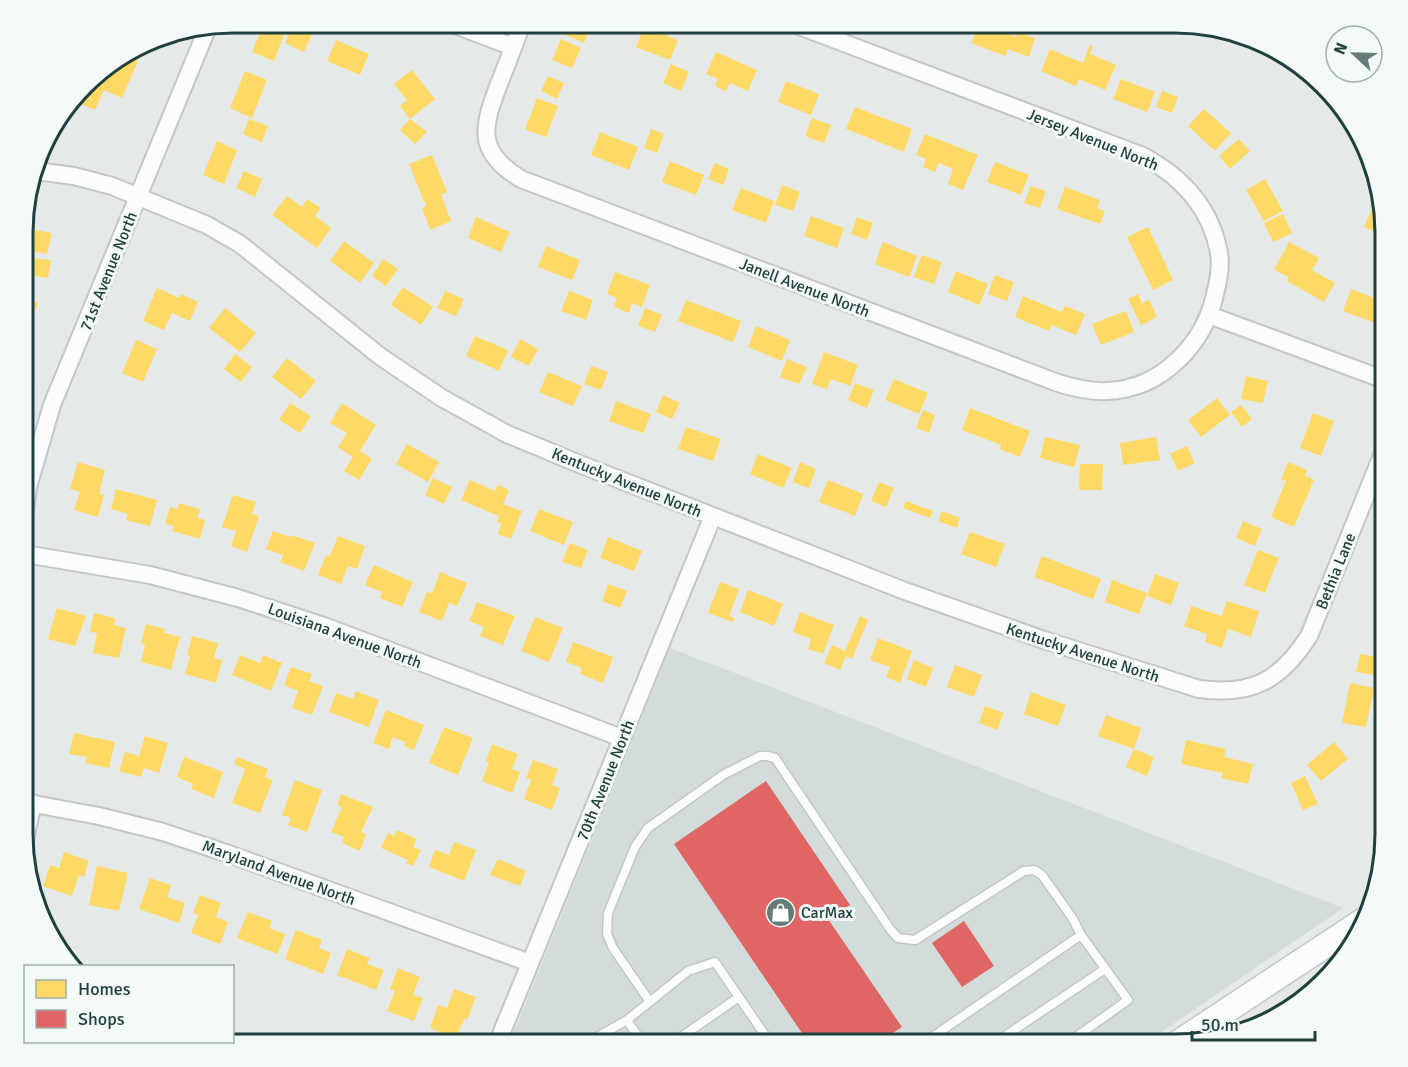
<svg xmlns="http://www.w3.org/2000/svg" width="1408" height="1067" font-family="Signika,sans-serif">
<style>
.built{fill:#d2dcda}
.homes{fill:#ffd966}
.shops{fill:#e06666}
.lines{fill:none;stroke-linecap:round;stroke-linejoin:round}
.lane-casing{stroke:#c2c7c6;stroke-width:11}
.street-casing{stroke:#c2c7c6;stroke-width:20}
.secondary-casing{stroke:#c0c8c6;stroke-width:27}
.lane{stroke:#fbfcfc;stroke-width:8}
.street{stroke:#fbfcfc;stroke-width:16}
.secondary{stroke:#fbfcfc;stroke-width:24}
.labels{text-anchor:middle;stroke-width:6;stroke-linejoin:round;paint-order:stroke}
.street-label{font-size:16px;fill:#20403d;stroke:#f3f9f7}
.poi-label{font-size:16px;fill:#20403d;stroke:#f3f9f7;text-anchor:start}
.rim{fill:none;stroke:#20403d;stroke-width:3}
</style>
<rect width="100%" height="100%" fill="#e5eae9"/>
<path class="built" d="M670 648 1343 908 1144 1044H509Z"/>
<path class="homes" d="M264 23H276L287 27 274 61 252 52Z
M568 23H607L603 32 591 26 584 43 563 34Z
M917 23H935L933 29Z
M979 23 1016 37 1018 32 1035 38 1029 57 1008 49 1005 56 971 43Z
M293 26 312 34 304 52 285 43Z
M644 27 678 40 670 60 636 47Z
M1253 38 1272 49 1269 57 1249 48Z
M561 39 581 48 572 68 552 60Z
M336 40 369 54 360 75 327 61Z
M1090 45 1093 46 1090 54 1116 65 1105 90 1079 79 1076 86 1041 71 1050 49 1083 63Z
M716 52 757 70 748 91 730 83 726 91 715 86 718 79 706 74Z
M126 56 138 61 122 98 104 90 95 110 78 103 85 87 88 88 95 75 107 68H108Z
M671 64 689 72 681 91 663 83Z
M412 70 435 99 410 119 400 106 407 100 394 84Z
M245 71 267 80 252 118 230 108Z
M548 76 564 83 557 99 541 91Z
M1121 79 1155 92 1147 112 1113 99Z
M786 81 819 94 811 115 778 102Z
M1162 91 1178 97 1172 113 1156 107Z
M537 98 558 106 546 137 525 129Z
M855 107 912 129 904 152 846 129Z
M1204 109 1231 133 1215 151 1188 126Z
M812 118 831 125 824 143 805 136Z
M249 119 268 126 262 142 243 134Z
M410 119 427 132 415 144 400 130Z
M651 129 664 134 657 153 644 148Z
M600 132 638 147 629 170 591 155Z
M925 134 978 155 963 190 948 184 953 169 939 163 935 172 923 167 926 159 916 155Z
M1239 139 1250 151 1230 169 1219 156Z
M217 141 237 150 224 184 203 175Z
M432 155 447 192 441 195 451 221 430 230 422 208 426 206 409 164Z
M670 161 704 175 696 195 662 182Z
M995 162 1029 175 1021 195 987 182Z
M715 163 729 169 723 185 708 179Z
M244 171 262 179 255 197 236 188Z
M1265 179 1283 211 1264 221 1246 190Z
M782 185 800 192 793 211 775 205Z
M1031 186 1046 191 1040 208 1024 203Z
M1065 187 1100 200 1097 208 1105 211 1100 224 1057 209Z
M741 188 774 201 766 223 732 210Z
M287 196 302 207 307 199 321 208 315 216 331 228 317 248 272 215Z
M1372 209 1381 212 1385 236 1364 227Z
M1283 214 1292 233 1273 242 1264 223Z
M811 216 844 228 837 248 804 236Z
M476 217 510 232 501 252 468 238Z
M857 217 873 223 867 240 851 234Z
M1148 227 1173 280 1153 290 1127 237Z
M24 228 52 233 47 254 24 249Z
M344 241 374 263 360 283 330 261Z
M883 242 917 256 909 277 875 264Z
M1289 242 1319 258 1312 270 1335 283 1324 302 1287 281 1289 277 1274 270Z
M546 246 580 260 572 280 538 267Z
M1382 253 1385 254V278L1374 274Z
M922 255 942 262 934 284 914 277Z
M32 258 51 260 48 278 29 275Z
M383 259 398 269 386 286 372 276Z
M956 271 988 284 979 305 948 292Z
M615 272 650 285 642 307 632 303 629 313 614 307 617 298 607 294Z
M995 275 1014 282 1007 301 988 294Z
M403 287 433 307 421 325 391 305Z
M157 288 179 298 181 294 198 302 190 321 172 313 164 330 143 321Z
M1351 289 1385 302 1378 324 1343 311Z
M445 291 464 299 456 316 437 308Z
M569 291 593 300 586 320 561 311Z
M1138 294 1142 303 1149 300 1157 317 1141 325 1128 299Z
M1023 296 1062 312 1065 306 1085 314 1076 335 1052 325 1049 331 1015 317Z
M24 298 38 303 24 337Z
M686 300 741 321 733 342 678 321Z
M225 308 256 333 240 352 209 328Z
M645 308 662 315 655 332 638 326Z
M1126 311 1134 332 1101 345 1092 324Z
M756 326 790 340 782 361 748 347Z
M475 336 508 350 499 371 466 356Z
M520 339 538 349 529 366 511 357Z
M136 340 157 349 143 382 122 373Z
M824 352 858 365 850 386 831 379 827 389 812 384Z
M235 354 252 367 241 382 224 369Z
M287 358 316 381 301 399 272 377Z
M787 359 807 367 799 384 780 377Z
M591 366 608 372 601 390 584 384Z
M548 372 582 386 573 406 539 392Z
M1246 376 1268 381 1263 403 1241 399Z
M894 379 928 393 919 414 885 400Z
M855 383 874 390 867 408 848 400Z
M663 395 680 403 672 419 656 412Z
M1217 398 1230 415 1201 437 1188 420Z
M616 401 651 414 643 433 609 421Z
M290 403 311 416 300 433 279 420Z
M342 403 376 425 360 451 372 459 359 480 344 471 353 457 338 447 347 433 330 423Z
M1241 405 1252 419 1242 427 1231 412Z
M970 408 1030 431 1020 457 1000 449 1001 445 962 430Z
M923 410 935 415 929 433 916 428Z
M1313 413 1334 421 1321 456 1300 448Z
M686 427 721 439 713 461 678 449Z
M1045 437 1080 445 1074 467 1040 458Z
M1156 437 1160 460 1123 465 1120 443Z
M407 444 439 462 428 482 396 464Z
M1187 446 1195 463 1178 471 1170 454Z
M758 454 792 468 783 488 750 474Z
M78 462 105 470 99 494 104 495 98 517 74 510 80 492 70 489Z
M800 462 816 469 809 488 793 482Z
M1288 462 1307 470 1305 476 1314 480 1294 527 1271 517 1286 481 1281 479Z
M1080 464H1103L1102 490H1079Z
M433 478 452 487 444 504 425 495Z
M470 480 495 491 498 485 509 490 503 504 522 511 511 539 498 534 501 524 497 522 501 510 498 516 461 500Z
M828 480 863 494 855 516 819 502Z
M879 482 894 488 886 507 871 501Z
M116 489 157 500 150 526 126 520 128 514 111 509Z
M233 495 256 502 252 514 259 516 247 552 231 546 236 531 222 527Z
M906 501 933 511 930 518 903 508Z
M179 503 200 509 197 518 205 520 200 539 172 531 174 526 165 524 170 507 177 509Z
M539 509 573 522 564 545 530 531Z
M942 511 960 518 957 528 938 521Z
M1243 521 1262 529 1255 546 1236 538Z
M273 531 291 537 292 535 315 543 304 571 280 562 283 555 266 549Z
M970 532 1005 544 996 567 961 554Z
M338 536 365 546 357 569 348 566 341 584 318 575 326 555 330 556Z
M608 537 642 551 634 571 600 558Z
M570 543 588 550 581 568 562 562Z
M1258 550 1279 558 1265 593 1244 585Z
M1042 556 1101 579 1093 599 1034 577Z
M374 565 413 582 402 607 380 598 382 592 365 585Z
M440 572 467 583 457 606 449 603 442 621 419 612 427 592 432 593Z
M1155 574 1179 583 1171 605 1147 596Z
M1112 580 1147 593 1139 614 1105 602Z
M720 582 739 589 729 616 734 618 733 622 708 613Z
M1385 583V618L1373 612Z
M608 584 627 591 620 608 602 601Z
M748 590 783 604 774 626 740 612Z
M1227 601 1259 611 1251 637 1228 629 1222 648 1205 642 1207 634 1184 626 1191 606 1222 616Z
M477 602 515 616 503 645 480 636 484 627 469 621Z
M57 608 86 616 75 646 48 639Z
M800 612 834 625 823 654 808 649 811 639 793 632Z
M94 613 115 618 114 625 126 628 119 658 93 653 97 633 90 632Z
M860 616 868 620 852 659 846 656 840 670 824 663 832 645 845 651Z
M535 617 563 628 549 662 521 651Z
M146 624 165 629 164 633 180 637 171 670 141 662 145 645 141 643Z
M192 636 218 643 214 658 222 660 216 683 185 674 190 656 187 655Z
M878 638 912 651 900 683 886 677 890 667 870 660Z
M573 642 613 657 603 683 580 674 582 668 566 662Z
M1360 654 1379 657 1376 675 1356 672Z
M240 655 260 663 263 655 282 663 271 691 232 675Z
M914 660 933 668 926 687 907 679Z
M955 665 982 675 974 697 947 687Z
M291 667 312 674 309 681 323 686 312 715 292 708 298 691 284 685Z
M1350 683 1374 688 1366 727 1342 723Z
M356 691 379 700 369 727 329 712 336 693 353 699Z
M1031 692 1066 705 1058 726 1024 714Z
M985 706 1004 713 997 730 979 723Z
M386 710 424 725 414 750 404 746 405 742 393 737 389 749 373 743Z
M1106 715 1141 728 1134 749 1098 736Z
M444 727 473 738 458 775 429 763Z
M74 733 115 742 109 768 85 763 87 757 69 754Z
M145 736 168 743 159 773 144 768 141 777 119 771 125 752 139 756Z
M1186 740 1226 749 1224 757 1253 764 1248 784 1221 778 1223 773 1181 764Z
M1334 742 1348 759 1321 781 1307 765Z
M492 744 518 754 512 769 520 772 512 793 482 781 489 763 486 761Z
M1134 749 1154 757 1147 776 1126 767Z
M184 757 223 772 214 798 191 789 193 784 177 777Z
M237 757 268 769 265 777 273 780 260 813 232 803 245 769 234 764Z
M533 760 558 769 552 785 560 788 552 810 524 799 531 780 526 778Z
M1305 776 1318 804 1303 810 1291 783Z
M295 780 322 790 307 832 288 825 291 818 282 815Z
M341 794 373 807 361 832 366 834 360 851 342 843 344 837 331 832 342 807 337 805Z
M397 830 417 839 413 847 421 850 413 866 406 863 408 860 381 848 388 833 394 836Z
M454 842 476 850 464 881 429 867 435 850 449 855Z
M64 852 89 861 84 877 79 875 72 896 43 886 50 865 59 868Z
M498 859 526 871 520 886 490 875Z
M97 866 128 873 119 911 89 905Z
M150 878 171 885 167 897 185 903 179 923 139 909Z
M200 895 221 903 216 917 228 922 220 944 191 933 198 915 193 913Z
M248 912 272 921 269 928 285 934 278 954 237 938Z
M296 930 322 940 319 948 331 953 323 974 285 959Z
M347 949 370 958 367 964 384 970 376 990 337 975Z
M398 968 420 977 413 995 423 998 414 1021 387 1011 395 991 390 989Z
M454 989 476 997 467 1020 464 1019 456 1038 430 1028 438 1005 447 1008Z"/>
<path class="shops" d="M766 781 850 905 828 919 902 1027 876 1044H799L806 1039 674 844Z
M964 921 994 966 962 987 932 943Z"/>
<g class="lines">
<defs>
<path id="lane" d="M650 1002 613 948 607 934 608 913 635 847 648 828 723 775 760 756H767L775 758 890 929 898 938 915 940 1024 871 1034 870 1042 875 1073 919 1081 935 1128 1000 1066 1044
M627 1020 688 971 715 962 771 1044
M585 1044 627 1020 643 1044
M671 1044 739 997
M753 1044 766 1036
M922 1044 1081 935
M993 1044 1105 969"/>
<path id="street" d="M450 23 513 47
M522 23C515 43 507 64 499 84 482 128 476 152 521 179L1058 383C1074 388 1090 392 1107 391 1163 389 1206 342 1216 290 1219 278 1221 265 1219 253 1211 208 1182 177 1143 156L791 23
M36 171 74 176 112 186 207 225 240 244 381 357 442 398 507 434 577 463 905 591 1044 640 1199 689C1252 696 1280 681 1309 636L1385 448
M1209 315 1385 380
M24 519 28 487 52 405 208 27
M24 525 25 554 150 575 238 598 324 626 622 738
M23 802 99 816 163 832 226 853 530 963
M23 848 33 803
M497 1044 713 516"/>
<path id="secondary" d="M1176 1044 1367 918"/>
</defs>
<use href="#lane" class="lane-casing"/>
<use href="#street" class="street-casing"/>
<use href="#secondary" class="secondary-casing"/>
<use href="#lane" class="lane"/>
<use href="#street" class="street"/>
<use href="#secondary" class="secondary"/>
</g>
<defs>
<symbol id="shop-disc" viewBox="-11 -11 22 22"><circle r="9.5" fill="#657c79" stroke="#f3f9f7"/><path d="M-5-2.5h2.3a2.7 3.5 0 0 1 5.4 0H5L5.5 6h-11ZM-1.5-2.5h3a1.5 2.3 0 0 0-3 0Z" fill="#fff"/></symbol>
</defs>
<g fill-rule="evenodd">
<use href="#shop-disc" x="764" y="896" width="33" height="33"/>
</g>
<g class="labels">
<g class="street-label">
<text transform="translate(1093 139) rotate(22)" y="6">Jersey Avenue North</text>
<text transform="translate(108 271) rotate(-68)" y="6">71st Avenue North</text>
<text transform="translate(805 287) rotate(21)" y="6">Janell Avenue North</text>
<text transform="translate(627 482) rotate(22)" y="6">Kentucky Avenue North</text>
<text transform="translate(1335 571) rotate(-68)" y="6">Bethia Lane</text>
<text transform="translate(345 635) rotate(20)" y="6">Louisiana Avenue North</text>
<text transform="translate(1083 652) rotate(18)" y="6">Kentucky Avenue North</text>
<text transform="translate(605 780) rotate(-68)" y="6">70th Avenue North</text>
<text transform="translate(279 872) rotate(20)" y="6">Maryland Avenue North</text>
</g>
<g class="poi-label">
<text x="801" y="918">CarMax</text>
</g>
</g>
<path d="M0 0H1408V1067H0ZM233 33H1175A200 200 0 0 1 1375 233V834A200 200 0 0 1 1175 1034H233A200 200 0 0 1 33 834V233A200 200 0 0 1 233 33Z" fill="#f3f9f7" fill-rule="evenodd"/>
<path class="rim" d="M233 33H1175A200 200 0 0 1 1375 233V834A200 200 0 0 1 1175 1034H233A200 200 0 0 1 33 834V233A200 200 0 0 1 233 33Z"/>
<rect x="24" y="965" width="210" height="78" fill="#f3f9f7" stroke="#9fafad" stroke-width="1.5"/>
<rect x="36" y="980" width="30" height="18" fill="#ffd966" stroke="#9fafad" stroke-width="1.5"/>
<text x="78" y="995" font-size="18" fill="#20403d">Homes</text>
<rect x="36" y="1010" width="30" height="18" fill="#e06666" stroke="#9fafad" stroke-width="1.5"/>
<text x="78" y="1025" font-size="18" fill="#20403d">Shops</text>
<g transform="translate(1354 54) rotate(292)"><circle r="28" fill="#f3f9f7" stroke="#9fafad" stroke-width="1.5"/>
<path d="M0-4.5L10 22L0 15L-10 22Z" fill="#657c79"/>
<text y="-9" font-size="16" font-weight="bold" text-anchor="middle" fill="#20403d">N</text>
</g>
<path d="M1192 1031v9h123v-9" fill="none" stroke="#20403d" stroke-width="3"/>
<text x="1201" y="1031" font-size="18" fill="#20403d" stroke="#f3f9f7" stroke-width="4.5" paint-order="stroke">50 m</text>
</svg>
